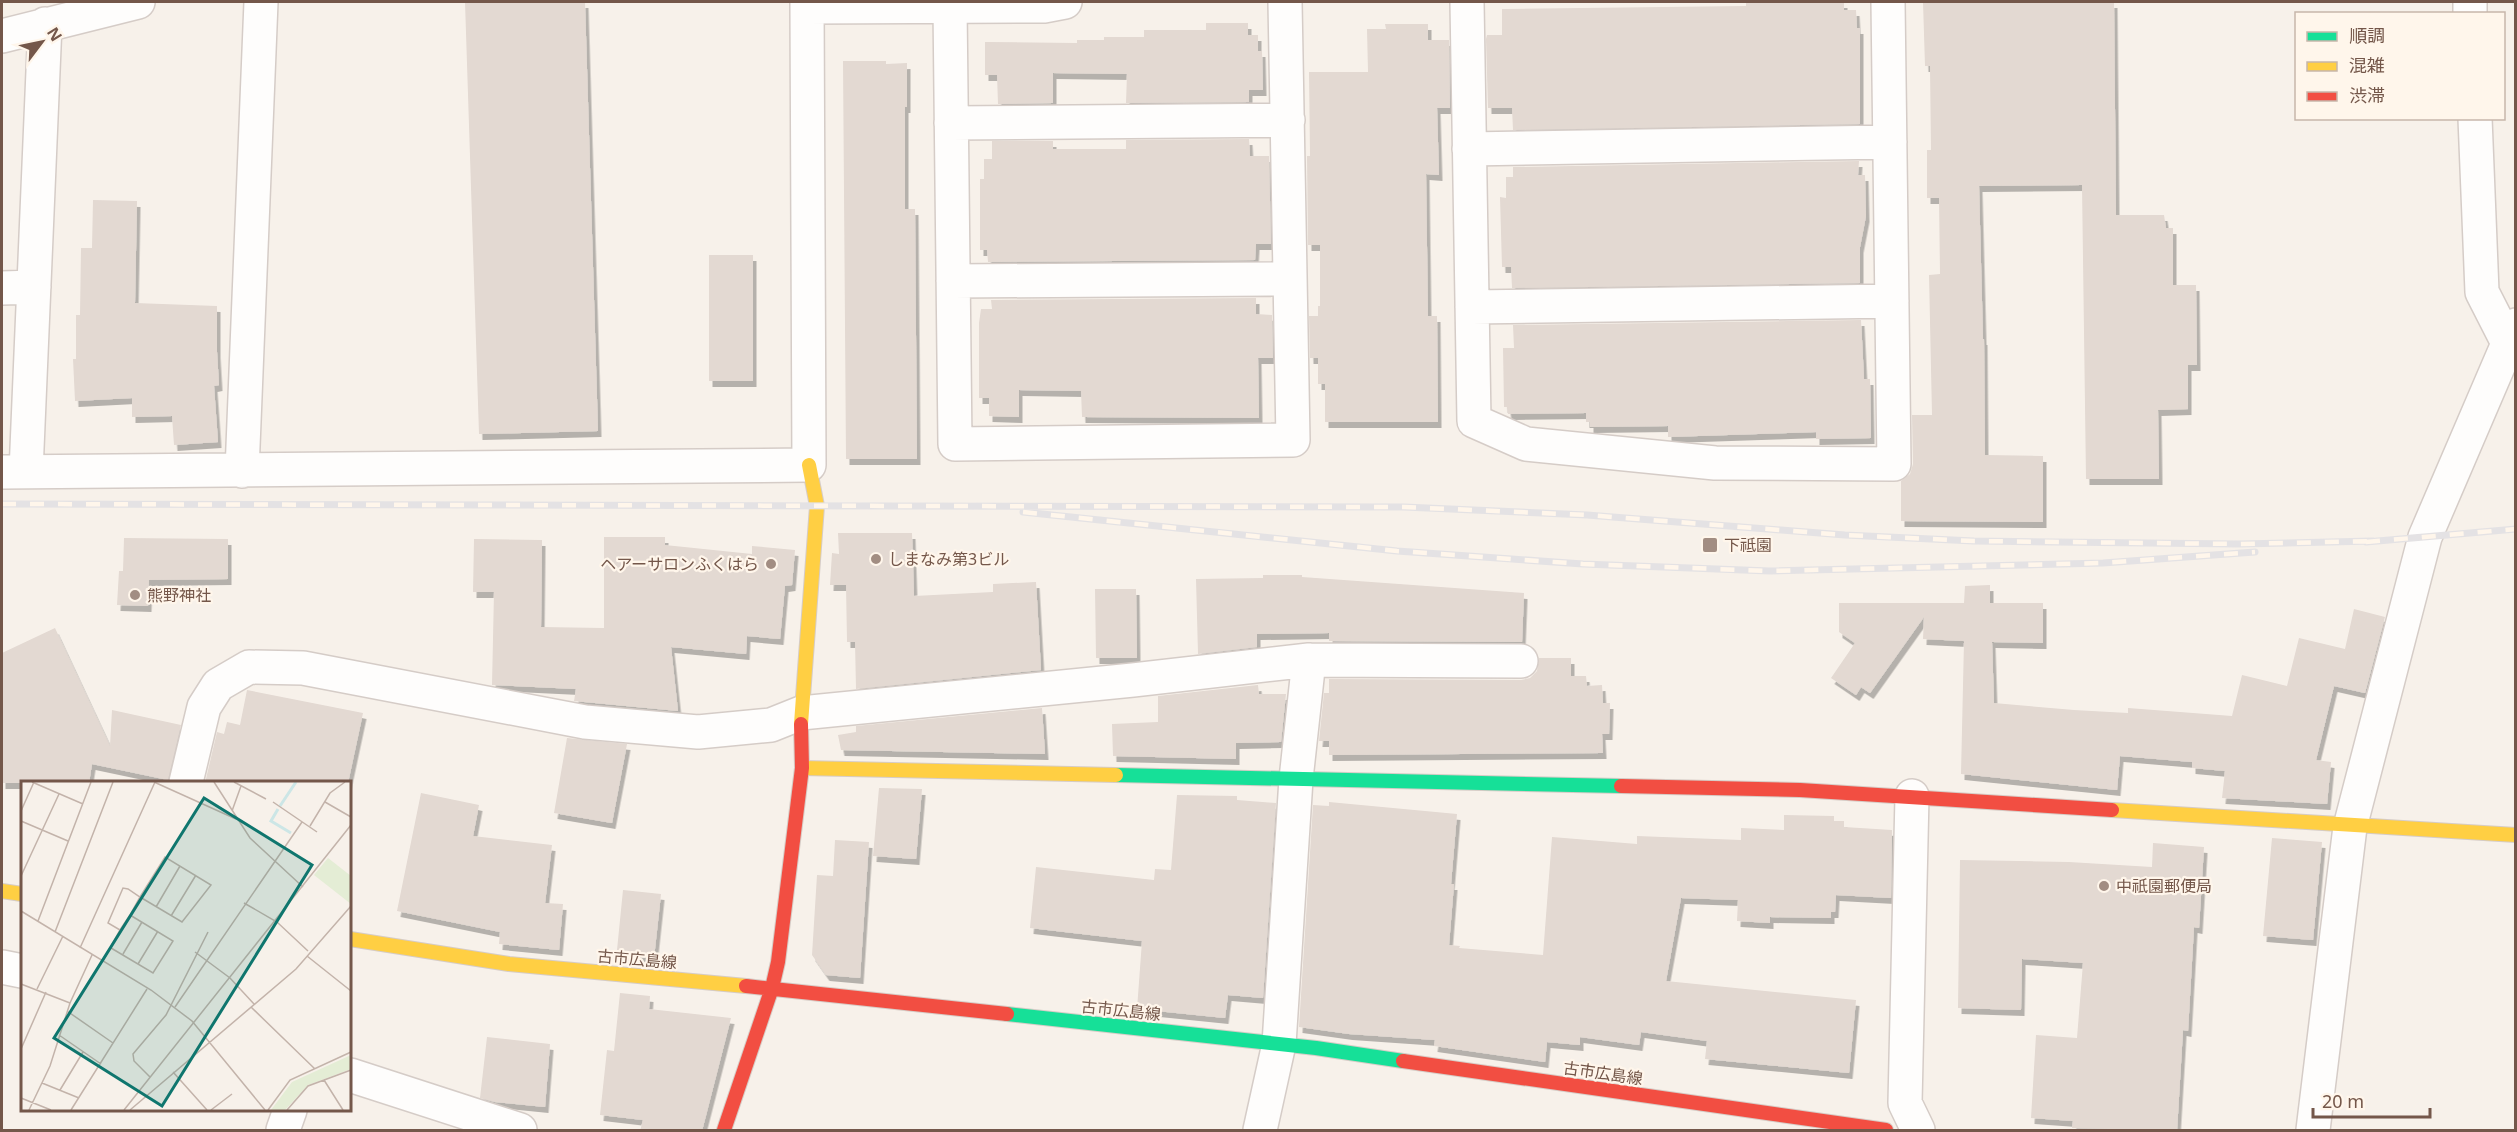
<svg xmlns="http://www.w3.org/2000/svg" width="2517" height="1132" font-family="'Noto Sans','Noto Sans JP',sans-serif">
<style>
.building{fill:#e3d9d2;filter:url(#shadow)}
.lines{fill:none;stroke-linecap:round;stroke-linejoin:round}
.street-casing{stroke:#d5ccc7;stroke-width:36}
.fast-casing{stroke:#d6ccc6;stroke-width:16}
.slow-casing{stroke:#d6ccc6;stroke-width:16}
.jam-casing{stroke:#d6ccc6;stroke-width:16}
.street{stroke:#fefdfc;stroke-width:33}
.fast{stroke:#16e098;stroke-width:14}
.slow{stroke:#ffcf43;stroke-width:14}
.jam{stroke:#f24e42;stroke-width:14}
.rail-casing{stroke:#e4e2e4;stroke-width:7}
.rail{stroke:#fff6eb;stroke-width:4.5;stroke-dasharray:14;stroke-linecap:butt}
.poi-dot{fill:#a28d82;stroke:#fff6eb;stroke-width:2}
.labels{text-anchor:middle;stroke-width:4.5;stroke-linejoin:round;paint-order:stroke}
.poi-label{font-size:16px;fill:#74574a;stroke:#fff6eb;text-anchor:start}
.street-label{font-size:16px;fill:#74574a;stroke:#fff6eb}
.inset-river{fill:none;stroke:#cce6e6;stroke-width:3}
.inset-road{fill:none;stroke:#c3b3aa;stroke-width:1.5}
.view{fill:#0f766e;fill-opacity:0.15;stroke:#0f766e;stroke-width:3}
.inset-edge{fill:none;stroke:#74574a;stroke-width:3}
</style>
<defs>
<filter id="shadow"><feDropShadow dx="3.5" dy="6" stdDeviation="0" flood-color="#0004"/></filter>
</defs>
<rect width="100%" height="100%" fill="#f7f1ea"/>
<path class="building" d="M465 2H585L598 431 479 434Z
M1844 2V10H1856L1857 28H1860V124L1513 130 1512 108H1488L1486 39 1487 35H1502V9L1746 6V3Z
M1923 2H2114L2116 215H2164L2166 228H2173V285H2196L2197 365H2188V409L2158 410 2159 479H2086L2082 185 1979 186 1983 339H1984L1985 455 2043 456V522L1901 521V481L1910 474 1913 464 1912 415H1932L1929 275 1940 274 1939 198H1927V150H1931L1930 66H1925Z
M1206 23H1248V35H1258V51H1262L1263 90H1249V102L1126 103 1127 74 1053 73V103L998 104 997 75H985V42L1077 43V40H1104V37H1144V30H1206Z
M1385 24H1428V40H1449L1450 108H1437L1439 175 1426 174 1428 316H1437L1438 422H1325V384H1318V358H1310L1309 316H1318V306H1320V245H1308L1307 156H1310L1309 72H1368L1367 29H1386Z
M843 61H886V64L907 63V107H905V209H915L917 459H846Z
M1249 139 1250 156H1269L1271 244H1256L1255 260 988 262 987 250H980V179H984V159H992V141H1053V149H1126V140Z
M1859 161 1858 175H1865L1866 216 1860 247V283L1512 288 1511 267H1502L1500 197 1506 198V177H1513V167Z
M93 200 137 201 135 303 217 306V352L219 385 214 386 218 442 174 445 172 416 132 417V398L75 401 73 359H76V315H80L81 248H92Z
M709 255H753V381H709Z
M1256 298V314L1272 315 1273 358H1258L1259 418 1082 417 1081 391 1019 390V417L989 416V398H979V323L981 309H992L991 300Z
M1861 320 1864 379H1870L1871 438 1816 439V432L1668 437V426L1590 427V422H1586V413L1508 414 1507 407H1504L1503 348H1514L1513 325Z
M838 533H912L914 596 993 592V584L1036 582 1041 670 856 689 855 642H847L846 585H830L832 553 839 554Z
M604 537H665V545L752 554V546L795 550 792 585 785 586 780 639 747 636 746 654 671 647 678 711 574 701 576 689 492 685 494 592H473L474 539 542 540 541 627 604 628Z
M124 538 228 539V579L149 580 148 606 117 605 119 571H123Z
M1263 575H1302V577L1524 593 1522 642 1329 641V633L1257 634V647L1198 654 1196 579 1263 578Z
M1990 585V603H2043V643L1992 642 1994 703 2074 710 2128 713V708L2232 716 2242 675 2287 686 2299 638 2345 649 2354 609 2385 617 2365 693 2334 686 2316 760 2331 762 2327 804 2222 798 2225 771 2192 768V762L2120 756 2117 790 1961 774 1964 641 1923 639 1924 617 1870 693 1861 687 1856 695 1831 678 1855 643 1839 632V603H1964L1965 586Z
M1095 589H1136L1137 658H1096Z
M55 628 110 746 112 710 181 725 168 780 92 764 89 783H2V653Z
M1539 658H1571V676H1586L1587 686 1602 685 1603 703H1610L1609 734H1602L1603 753 1329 755V741H1319L1324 693H1329V679L1521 680 1530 678 1537 671Z
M1258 685 1259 694H1286L1281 742 1236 743V759L1113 756 1112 724 1158 722V696Z
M247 690 363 713 348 783H205L217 732 224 734 227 722 240 725Z
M1042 708 1045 754 841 750 838 735 856 732V726Z
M567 738 627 744 612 823 554 813Z
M879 788 922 789 916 859 873 856Z
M421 793 479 805 473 836 552 845 545 903 563 904 559 950 499 944 500 932 397 911Z
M1177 795 1237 796V800L1276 803 1263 998 1228 995 1225 1018 1137 1009 1142 941 1030 928 1036 867 1154 880 1155 869 1171 870Z
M1329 802 1457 814 1451 884H1454L1449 945 1460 946 1459 948 1543 955 1552 837 1637 844V836L1741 840V828L1784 830V815L1834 816V821H1844V827L1892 830 1891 898 1836 895 1835 912H1831V918L1770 917V923L1737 921 1738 900 1681 898 1666 981 1856 1000 1849 1073 1705 1059 1707 1041 1641 1032 1639 1045 1580 1037V1045L1547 1042 1545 1062 1434 1046 1435 1040 1349 1034 1299 1027 1313 805 1329 806Z
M2272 838 2322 842 2313 940 2263 936Z
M835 840 869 842 860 978 826 975 812 955 817 875 833 876Z
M2153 843 2204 847 2199 928 2194 927 2188 1031 2183 1030 2177 1131 2072 1128 2073 1121 2031 1118 2036 1035 2077 1038 2083 963 2022 959 2021 1010 1958 1008 1960 860 2069 862 2152 867Z
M623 890 661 894 654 958 624 956V951L617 950Z
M620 993 650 996 649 1009 731 1018 702 1131H640L643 1120 600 1115 607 1050 614 1051Z
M487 1037 550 1044 545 1107 495 1102 480 1098Z"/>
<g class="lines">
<defs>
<path id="street" d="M1467 2 1474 421 1526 444 1715 463 1894 464 1888 2
M2470 2V14
M950 6 955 444 1293 440 1285 2
M807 7 1044 6 1065 2
M2 36 138 2
M2475 118 2482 292 2507 341
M951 123 1288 120
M1469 149 1890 142
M953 281 1290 279
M2 288 34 287
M1472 307 1892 301
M242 471 261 2
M2 472 809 465 807 2
M26 472 45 24
M186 782 204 707 218 685 249 667 303 668 585 722 698 732 771 725 801 713 1133 680 1309 660 1521 661
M1912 796 1905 1103 1918 1130
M2 967 22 971
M350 1075 520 1130
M283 1130 290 1110
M1260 1130 1279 1044 1296 779 1309 660
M2313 1130 2350 827 2425 537 2516 325"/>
<path id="fast" d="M1116 775 1621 786
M1007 1014 1316 1048 1403 1061"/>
<path id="slow" d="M801 724 817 506 809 465
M802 768 1116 775
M2112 810 2516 835
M2 891 22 894
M350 939 509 964 746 986"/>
<path id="jam" d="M1621 786 1800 790 2112 810
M746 986 1007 1014
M1403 1061 1886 1130
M724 1130 772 988 778 962 802 768 801 724"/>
</defs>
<use href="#street" class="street-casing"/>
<use href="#fast" class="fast-casing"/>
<use href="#slow" class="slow-casing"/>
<use href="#jam" class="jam-casing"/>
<use href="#street" class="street"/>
<use href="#fast" class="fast"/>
<use href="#slow" class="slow"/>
<use href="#jam" class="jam"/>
<defs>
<path id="rail" d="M2 504 1404 507 1587 515 1845 535 1974 541 2239 544 2373 541
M1023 512 1397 551 1583 564 1770 571 2103 563 2255 552
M2366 542 2516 529"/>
</defs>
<use href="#rail" class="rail-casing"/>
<use href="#rail" class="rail"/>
</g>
<g class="poi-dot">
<rect x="1702" y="537" width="16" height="16" rx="3"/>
<circle cx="876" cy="559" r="6"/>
<circle cx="771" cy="564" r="6"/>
<circle cx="135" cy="595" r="6"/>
<circle cx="2104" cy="886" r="6"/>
</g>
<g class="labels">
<g class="poi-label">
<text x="1724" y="551">下祗園</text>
<text x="888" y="565">しまなみ第3ビル</text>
<text x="759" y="570" text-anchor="end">ヘアーサロンふくはら</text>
<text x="147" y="601">熊野神社</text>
<text x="2116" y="892">中祇園郵便局</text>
</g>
<g class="street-label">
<text transform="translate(637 959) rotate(5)" y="6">古市広島線</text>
<text transform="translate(1121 1010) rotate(6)" y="6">古市広島線</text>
<text transform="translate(1603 1073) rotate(8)" y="6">古市広島線</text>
</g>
</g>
<g transform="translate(21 781)">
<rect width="330" height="330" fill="#f7f1ea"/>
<path d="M307 77 330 95V123L293 94ZM330 274V288L287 304 264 329H250L271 301Z" fill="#e4edd5"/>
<path class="inset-river" d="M259 25 275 1M257 28 250 40 270 52"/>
<path class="inset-road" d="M11 1 62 23M133 1 215 38M193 1 229 57 282 106M213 1 245 18M252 21 296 51M304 21 330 36M0 30 13 1M211 30 220 5M0 40 47 60M289 45 309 12 324 1M0 95 38 13M223 122 256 141 287 170M135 126 159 85M0 130 130 209 171 240 244 329M150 135 175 94M17 140 70 1M34 151 92 1M59 167 134 1M90 167 132 192 152 160 109 134M174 171 209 197 233 223M102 173 121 141M286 175 330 210M82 180 99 149 109 134 119 116 144 76 190 104 161 141 119 116 107 108 102 107 87 142 99 149M117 183 137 150M0 203 49 222M16 208 42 155M154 226 281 41M230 226 294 288M46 230 92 262M38 254 80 283M0 268 25 211M152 291 186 329M129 296 113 280 112 273 145 234 187 151M303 299 322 329M21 302 58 317M39 309 62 271M0 317 30 329M8 329 29 285 49 222 71 174M50 329 126 208M103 329 330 44M109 329 275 188 330 125M190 329 211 313M247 329 269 299 330 271M266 329 287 305 330 289"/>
<path class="view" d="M183 17 291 84 141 325 33 257Z"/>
<rect width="330" height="330" class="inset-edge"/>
</g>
<rect width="2517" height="1132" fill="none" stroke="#74574a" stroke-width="6"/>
<rect x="2295" y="12" width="210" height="108" fill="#fff6eb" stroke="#c7b6ab" stroke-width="1.5"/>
<rect x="2307" y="32" width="30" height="9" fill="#16e098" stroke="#c7b6ab" stroke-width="1.5"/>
<text x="2349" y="42" font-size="18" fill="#74574a">順調</text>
<rect x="2307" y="62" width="30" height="9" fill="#ffcf43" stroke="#c7b6ab" stroke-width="1.5"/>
<text x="2349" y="72" font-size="18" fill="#74574a">混雑</text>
<rect x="2307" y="92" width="30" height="9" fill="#f24e42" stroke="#c7b6ab" stroke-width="1.5"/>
<text x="2349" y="102" font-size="18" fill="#74574a">渋滞</text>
<g transform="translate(42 42) rotate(58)" stroke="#fff6eb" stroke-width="4.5" paint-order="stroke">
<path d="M0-4.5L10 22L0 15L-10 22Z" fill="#74574a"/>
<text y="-9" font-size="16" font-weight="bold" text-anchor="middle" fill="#74574a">N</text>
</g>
<path d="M2313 1108v9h117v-9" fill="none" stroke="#74574a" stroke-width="3"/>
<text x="2322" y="1108" font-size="18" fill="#74574a" stroke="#fff6eb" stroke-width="4.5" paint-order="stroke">20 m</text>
</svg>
